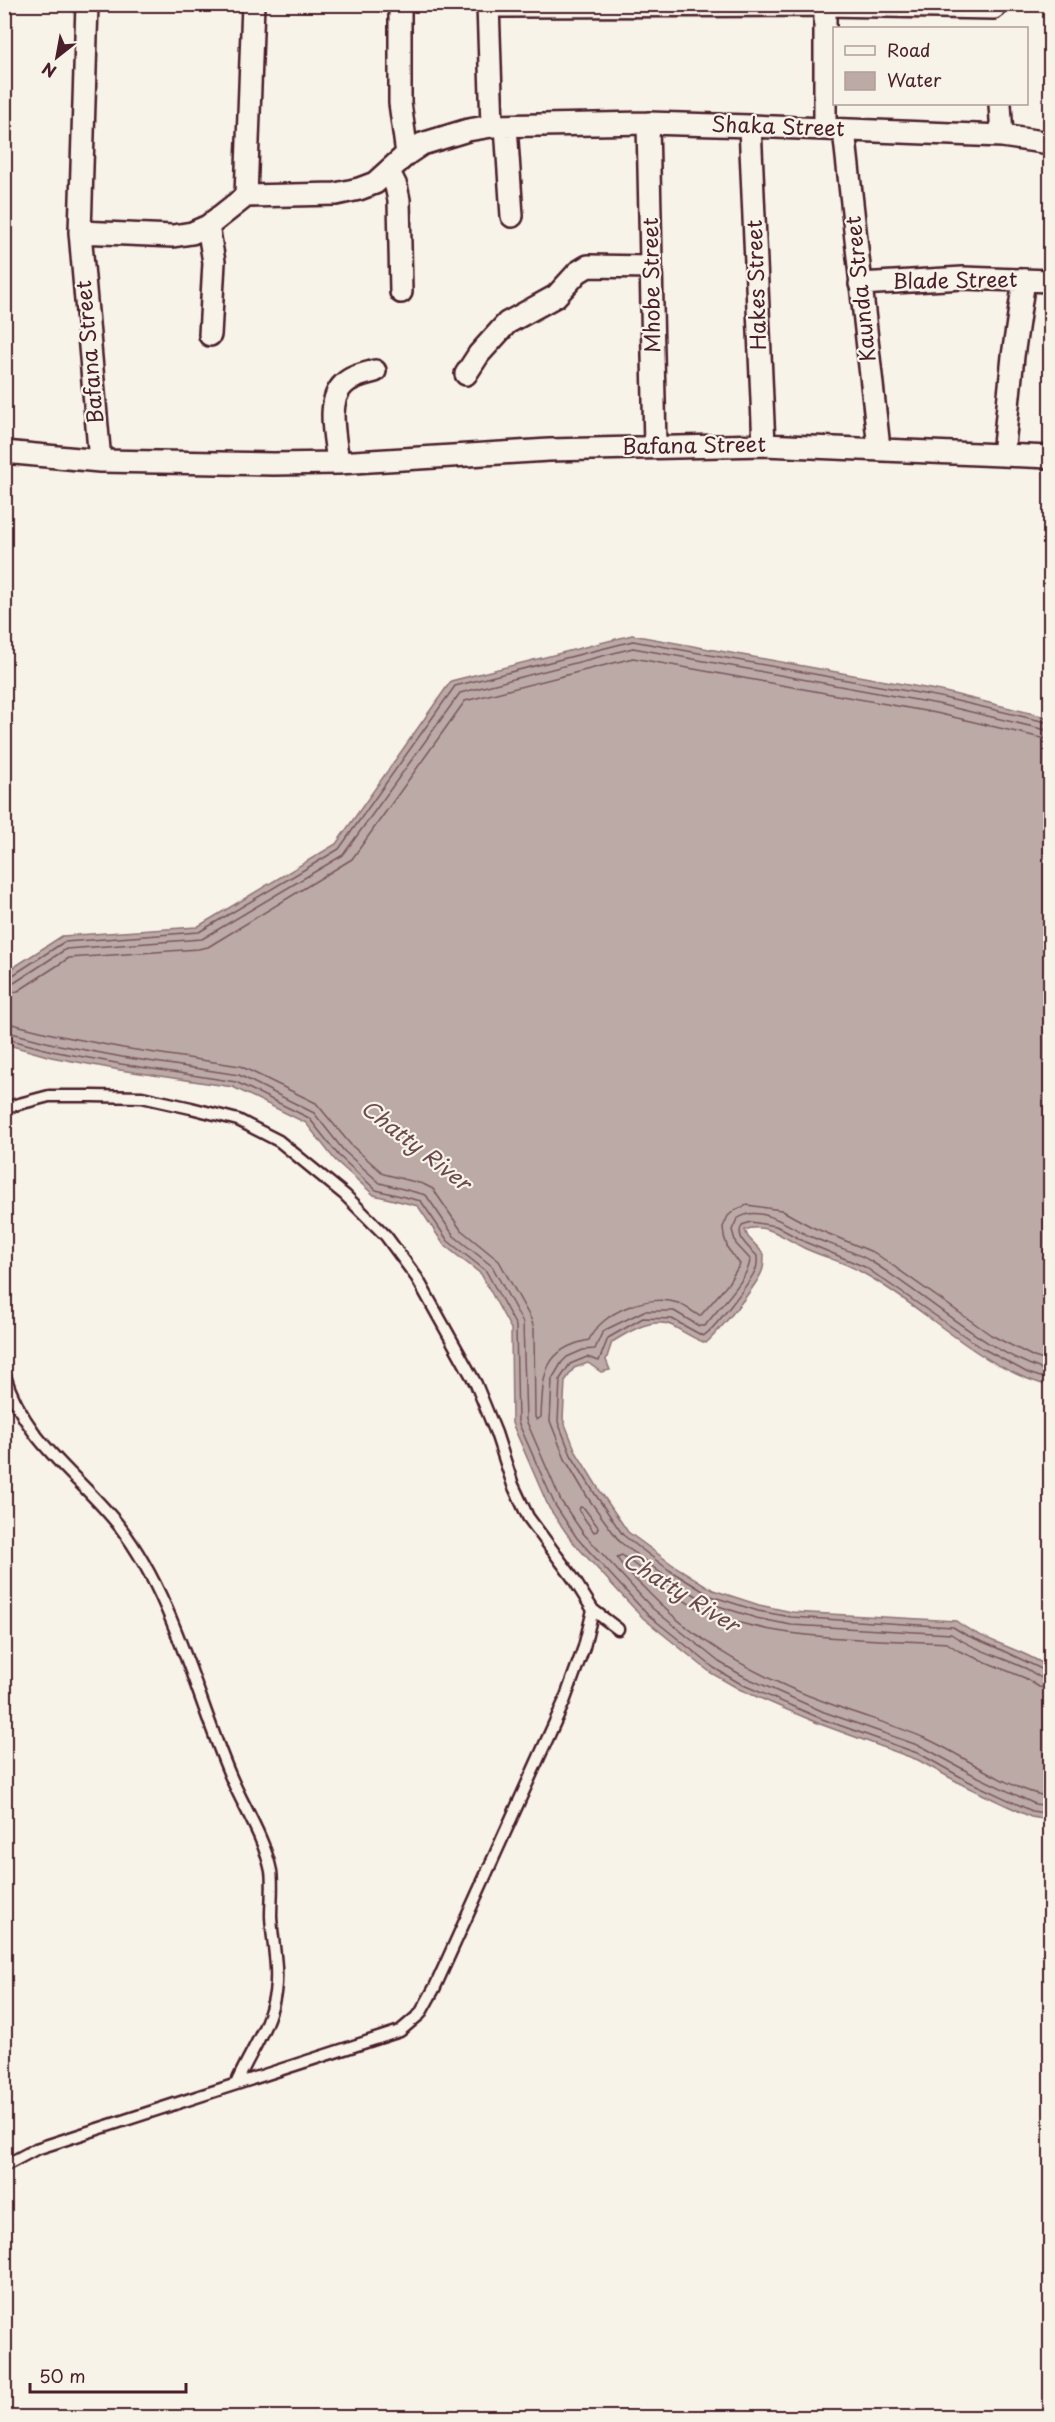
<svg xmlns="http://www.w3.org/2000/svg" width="1055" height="2422" font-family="'Playpen Sans',sans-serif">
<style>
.water{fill:#bcaaa7;stroke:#8e7275;stroke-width:1.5}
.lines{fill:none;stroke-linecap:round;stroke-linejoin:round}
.shore{stroke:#78575d;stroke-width:1.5}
.lane-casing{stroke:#4a1f2b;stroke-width:15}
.street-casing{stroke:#4a1f2b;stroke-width:26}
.lane{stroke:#f7f3e8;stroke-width:10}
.street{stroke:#f7f3e8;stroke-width:21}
.labels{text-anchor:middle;stroke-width:4.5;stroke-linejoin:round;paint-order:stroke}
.street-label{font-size:21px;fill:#4a1f2b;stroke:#f7f3e8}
.water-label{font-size:22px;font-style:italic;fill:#6c4950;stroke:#f7f3e8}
</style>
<rect width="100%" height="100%" fill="#f7f3e8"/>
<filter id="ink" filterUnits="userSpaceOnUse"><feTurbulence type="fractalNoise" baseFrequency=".0167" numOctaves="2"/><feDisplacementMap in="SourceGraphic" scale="12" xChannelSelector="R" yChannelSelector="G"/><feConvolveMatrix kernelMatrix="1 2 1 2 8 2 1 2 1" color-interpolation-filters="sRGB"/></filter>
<g filter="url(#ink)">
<path class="water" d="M632 635 941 691 1050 718V1386C978 1368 927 1308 863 1273 845 1262 823 1257 804 1248 787 1240 765 1221 745 1230L748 1237 764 1254C764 1259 764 1264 763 1268 760 1283 718 1332 706 1343 694 1339 684 1332 673 1326 652 1316 629 1332 612 1342L606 1360 610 1370 601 1372 588 1363 574 1368 565 1381 563 1419 576 1452 600 1491 628 1532 673 1565 713 1590 759 1605 792 1612 956 1621C982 1641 1021 1648 1050 1668V1820L1031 1817 965 1786 918 1760 820 1724 739 1689 711 1673 643 1618 572 1541 549 1508 512 1423 511 1329 481 1274 444 1245 418 1206 374 1195 335 1160 306 1123 233 1087 120 1070 51 1057 5 1044V973L62 936 197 927 336 844 451 681Z"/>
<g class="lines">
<path class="shore" d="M4 978 10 977 64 942 199 932 339 849 455 686 633 641 940 697 1050 723
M4 985 14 983 66 949 202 939 343 855 460 693 633 648 938 704 1050 731
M4 994 18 991 69 958 198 949 208 947 352 859 465 701 633 658 936 713 1050 740
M4 1022 56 1035 123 1048 240 1066 316 1103 351 1145 384 1174 423 1184 433 1189 461 1230 499 1261 531 1319 534 1329 535 1417 537 1420 541 1417C543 1377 542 1349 589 1340 601 1312 649 1293 678 1303 685 1306 692 1311 698 1315H701L727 1285 740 1264 728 1249 724 1236 723 1227 728 1216 735 1210 747 1205 781 1210 812 1227 875 1253 991 1335 1034 1357 1050 1362
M4 1031 54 1044 122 1057 239 1075 314 1113 344 1151 380 1183 426 1195 454 1236 492 1266 523 1323 526 1420 561 1501 583 1533 652 1608 719 1662 745 1677 824 1712 923 1747 972 1774 1035 1804 1050 1806
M4 1038 52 1051 121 1064 236 1082 309 1118 339 1156 376 1190 421 1201 448 1241 486 1271 516 1326 518 1422 555 1505 577 1538 647 1614 714 1668 741 1684 822 1719 920 1754 968 1781 1032 1811 1050 1814
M1050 1372C985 1352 930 1298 872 1262 853 1250 829 1245 809 1236 788 1226 760 1203 737 1219L732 1230 736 1244 750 1259C750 1278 716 1310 705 1326H699L674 1311H644L605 1330 601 1335 595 1349 583 1350 567 1357 562 1362 552 1379 550 1421 565 1459 588 1498 620 1542 665 1576 706 1602 756 1618 791 1625 951 1634C973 1649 1000 1657 1025 1668 1034 1672 1040 1680 1050 1680
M1050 1380 1028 1373 982 1348 865 1267 805 1242 776 1226 751 1222 742 1225C735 1238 749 1247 757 1256 757 1262 758 1266 755 1271 749 1283 714 1330 703 1336L672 1319 643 1318 608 1338 599 1361 587 1357 570 1364 560 1379 558 1422 571 1455 595 1494 623 1535 669 1570 711 1596 758 1611 791 1617 953 1627 966 1635 995 1647 1050 1673
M580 1507 584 1508 598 1527 597 1531 594 1532 579 1511Z
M1050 1689 1039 1687 1025 1678 959 1651 947 1643C870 1639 776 1641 704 1611 676 1599 646 1573 622 1555L617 1557C623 1570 640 1583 650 1594 699 1645 762 1679 828 1703 861 1716 895 1725 927 1739 967 1757 1006 1789 1050 1797"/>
<defs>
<path id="lane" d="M4 1108 49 1096H92L142 1097 191 1108 238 1120 279 1141 345 1195 386 1236 417 1278 476 1384 496 1433 513 1485 528 1517 573 1578 593 1610 618 1629
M4 1373C25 1444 78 1473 120 1527 173 1596 196 1695 230 1775 243 1806 264 1837 271 1871 273 1885 271 1901 271 1916 272 1941 279 1967 275 1993 269 2028 250 2052 236 2084
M4 2166 36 2149 400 2031 420 2014 435 1987 564 1702 584 1647 593 1610"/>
<path id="street" d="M87 4 80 232 100 461 273 464 338 463 549 450 764 445 1050 457
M400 4V103L407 154
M488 4 492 126
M825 4V129
M488 6 825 5 994 8
M1000 104 1002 136
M648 123 655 446
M506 126 512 216
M750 126 764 445
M844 130 879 448
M389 172 396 186 399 200 401 292
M246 196 253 4
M208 226 214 262 210 335
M80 232 173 236 192 233 208 226 246 196 336 194 359 189 375 183 407 154 422 144 468 130 492 126 648 123 750 126 1002 136 1050 143
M860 284 963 278 1050 281
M466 374 479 354 507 323 556 296 578 272 588 266 651 267
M4 452 100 461
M1003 455 1013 356 1024 280
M338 463C336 440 325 401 344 384 352 376 365 374 375 371"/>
</defs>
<use href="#lane" class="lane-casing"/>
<use href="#street" class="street-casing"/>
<use href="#lane" class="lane"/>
<use href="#street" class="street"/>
</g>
</g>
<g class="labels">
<g class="street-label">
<text transform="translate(778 127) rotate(2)" y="7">Shaka Street</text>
<text transform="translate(955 281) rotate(-1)" y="7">Blade Street</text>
<text transform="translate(652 285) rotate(-91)" y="7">Mhobe Street</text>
<text transform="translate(757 285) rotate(-92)" y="7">Hakes Street</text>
<text transform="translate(861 289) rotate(-96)" y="7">Kaunda Street</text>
<text transform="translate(90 352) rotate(-95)" y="7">Bafana Street</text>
<text transform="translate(694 446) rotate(-1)" y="7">Bafana Street</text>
</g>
<g class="water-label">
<text transform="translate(416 1145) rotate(38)" y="8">Chatty River</text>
<text transform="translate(681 1592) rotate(32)" y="8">Chatty River</text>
</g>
</g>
<rect width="1055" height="2422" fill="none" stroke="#f7f3e8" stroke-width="24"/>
<rect x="12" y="12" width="1031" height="2398" fill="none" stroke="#4a1f2b" stroke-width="2" filter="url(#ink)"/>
<rect x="833" y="27" width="195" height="78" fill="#f7f3e8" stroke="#b29e9c" stroke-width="1.5"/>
<rect x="845" y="46" width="30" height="9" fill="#f7f3e8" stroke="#b29e9c" stroke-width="1.5"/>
<text x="887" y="57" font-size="18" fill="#4a1f2b">Road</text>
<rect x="845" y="72" width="30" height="18" fill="#bcaaa7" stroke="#b29e9c" stroke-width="1.5"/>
<text x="887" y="87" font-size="18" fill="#4a1f2b">Water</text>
<g transform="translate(57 57) rotate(211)" stroke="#f7f3e8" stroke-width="4.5" paint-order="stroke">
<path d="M0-4.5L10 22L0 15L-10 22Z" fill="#4a1f2b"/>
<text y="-9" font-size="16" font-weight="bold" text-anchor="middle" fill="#4a1f2b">N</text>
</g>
<path d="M30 2383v9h156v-9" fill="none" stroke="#4a1f2b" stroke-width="3"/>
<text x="39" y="2383" font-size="18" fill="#4a1f2b" stroke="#f7f3e8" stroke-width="4.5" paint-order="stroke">50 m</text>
</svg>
